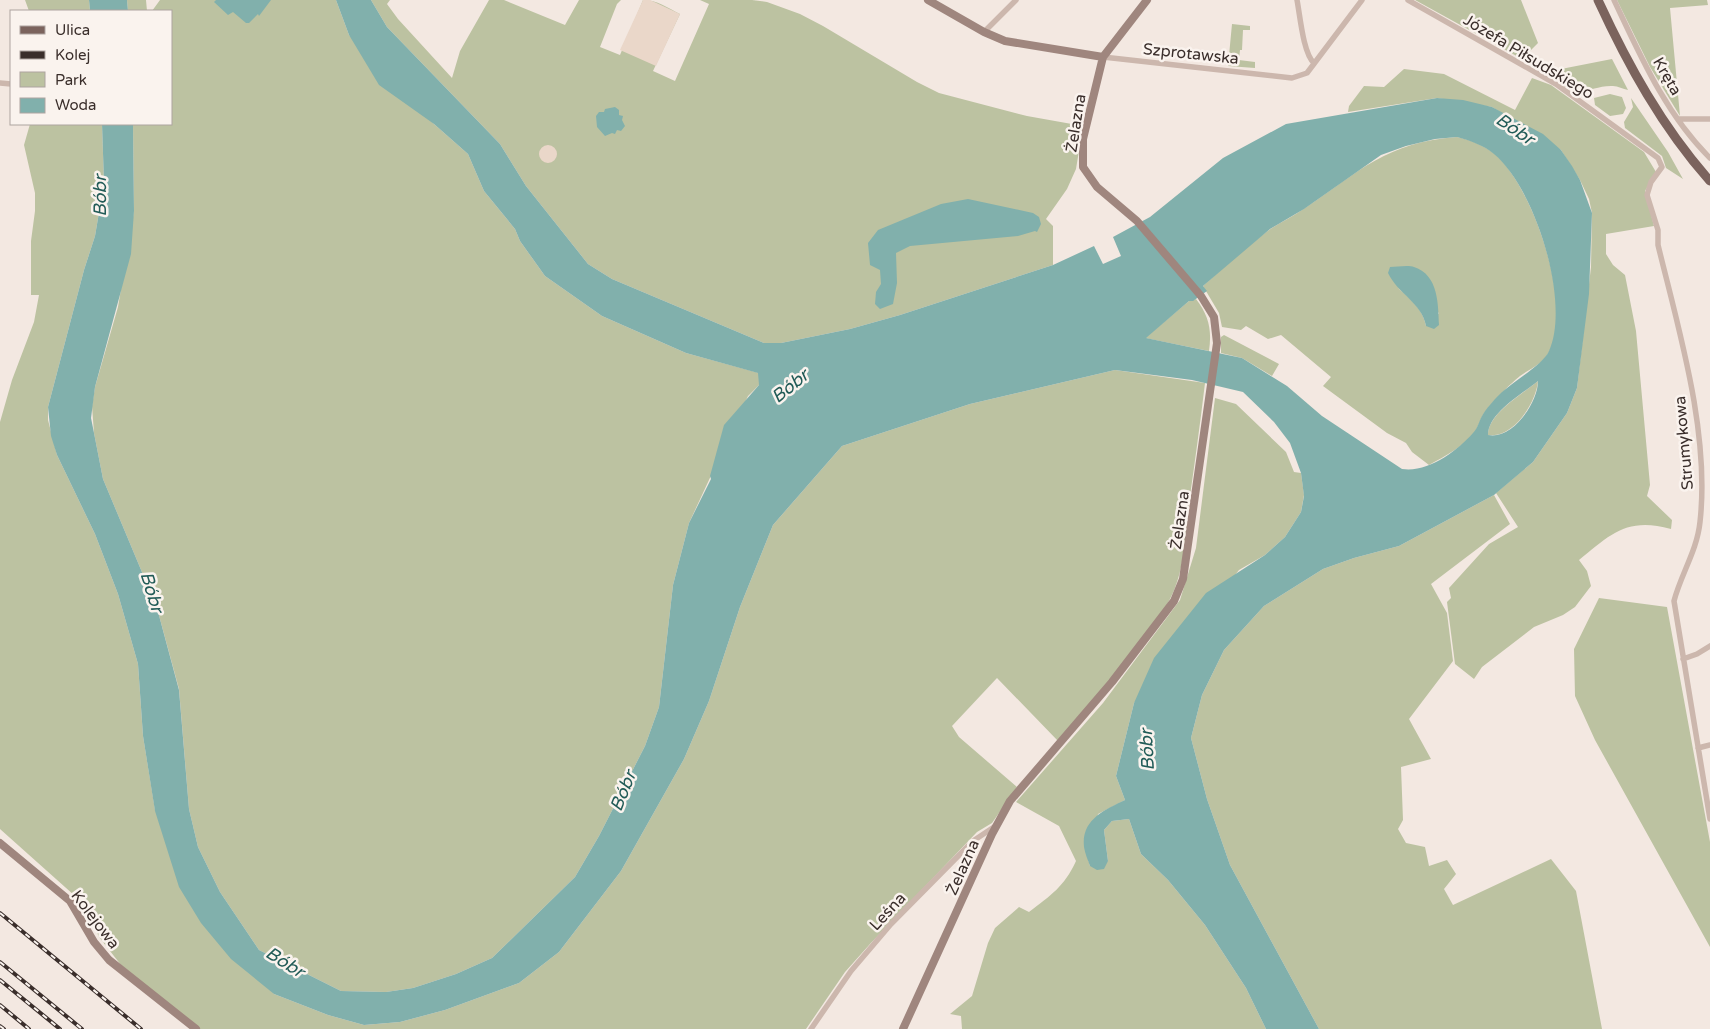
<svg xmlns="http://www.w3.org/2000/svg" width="1710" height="1029" font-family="'Varela Round',sans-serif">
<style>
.green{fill:#bcc2a1;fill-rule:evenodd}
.plaza{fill:#ead7c9}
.water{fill:#81b0ac;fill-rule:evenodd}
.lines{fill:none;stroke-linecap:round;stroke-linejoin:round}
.street{stroke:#ccb7ad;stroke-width:5.5}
.secondary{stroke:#9f867e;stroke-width:8}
.primary{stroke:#7b635d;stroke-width:9}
.rail-casing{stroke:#3a2e2b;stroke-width:4}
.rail{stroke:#faf3ee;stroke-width:2;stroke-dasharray:5.5;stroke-linecap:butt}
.labels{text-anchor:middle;stroke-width:5;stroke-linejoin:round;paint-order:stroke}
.street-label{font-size:16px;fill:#3a2e2b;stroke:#faf3ee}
.water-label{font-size:18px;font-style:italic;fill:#215b57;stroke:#faf3ee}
</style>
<rect width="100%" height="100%" fill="#f3e8e1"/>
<path class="green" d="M25 0H89L90 11H29Z
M127 0H146L147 11H128Z
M160 0H336L349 35 434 124 468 154 484 191 515 229 520 241 545 276 602 316 686 353 759 373V385L748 396 689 523 673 585 659 707 645 746 599 836 575 877 492 958 456 974 413 988 386 992 341 991 259 950 220 892 198 847 189 809 179 689 157 608 103 479 94 433 92 406 95 387 118 307 134 211 133 124H171V11H152Z
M371 0H390L387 4 398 19 452 78 460 51 489 0H504L565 25 579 0H621L617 4 600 47 620 55 643 0C657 0 668 8 680 14L653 71 675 81 709 4 700 0H752L767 2 800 14 823 26 917 82 939 93 1027 116 1083 126 1076 169 1067 189 1046 219 1053 226V265L900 315 850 329 781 343H764L612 279 588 264 526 186 500 144 387 27Z
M1415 0H1521L1538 43 1522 59Z
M1617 0H1707L1708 5 1670 8 1680 116 1650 67Z
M1232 24 1250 26V30H1243L1242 50H1240L1239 60 1255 62V68L1228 66Z
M1612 59 1628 90C1623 89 1618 86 1613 86 1591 85 1582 100 1560 83L1556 70Z
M1404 69 1444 74 1515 110 1532 78 1551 85 1644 152 1656 172 1645 191 1654 226 1606 234V254L1613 265 1625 275 1636 331 1650 485 1647 496 1672 520 1671 529C1627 517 1611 534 1579 560L1587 571 1591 586 1575 607 1563 615 1534 627 1482 667 1474 679 1455 664 1447 602 1451 598 1449 588 1489 544 1518 527 1496 493 1533 462 1567 413 1577 388 1591 267 1592 213 1589 199 1580 180 1561 150 1492 107 1437 98 1348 112 1349 106 1364 86 1384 87Z
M1610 94 1622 97 1626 108 1623 114 1610 116 1595 105 1594 98Z
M1631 98 1668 152 1683 179 1666 168 1662 156 1625 128 1624 122 1633 107Z
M30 124H102L104 183 95 236 84 270 48 407V420L57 455 95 534 118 594 138 664 143 736 155 810 274 994 328 1015 364 1025 400 1022 445 1010 519 983 559 952 621 871 684 759 709 701 740 607 773 525 842 446 970 404 1115 370 1205 383C1200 425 1194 468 1188 510 1185 539 1184 573 1170 599 1144 648 1095 699 1058 741L997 678 952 726 959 737 1017 787 992 823 977 832 870 944 845 972 806 1029H199L121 965 99 937 84 904 0 829V422L12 380 34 322 39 295H31V241L35 211V193L24 145Z
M1457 137C1471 140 1483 145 1495 154 1533 187 1574 306 1549 352 1542 365 1531 368 1520 376 1510 384 1490 404 1483 415 1480 420 1478 427 1475 432 1463 447 1445 456 1429 465L1412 452 1406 443 1387 433 1323 386 1331 377 1281 335 1268 339 1246 326 1241 330 1222 327 1219 313 1203 286C1224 267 1246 247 1269 230 1281 222 1294 216 1305 208 1360 171 1387 142 1457 137ZM1398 288 1439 313 1426 326C1423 310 1411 299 1398 288Z
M1196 299C1209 316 1212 330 1209 351L1145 338 1189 301Z
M1224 335 1279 364 1272 376 1242 358 1221 353V337Z
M1538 381C1536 403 1513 439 1488 435 1488 413 1523 394 1538 381Z
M1215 398 1236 404 1286 452 1294 472 1301 473 1304 495 1301 512 1285 537 1265 555 1239 570 1134 703 1116 776 1125 800 1098 814 1088 859 1090 866 1108 861 1104 830 1112 821 1129 819 1141 854 1168 880 1205 925 1246 988 1266 1029H962L961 1016 950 1014 972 996 988 943 995 928 1019 907 1029 912C1051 895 1064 887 1076 861L1059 826 1016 802 1103 703 1180 600 1196 548Z
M1494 495 1510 524 1431 584 1447 613 1453 661 1409 719 1431 759 1401 767 1403 820 1398 829 1406 843 1425 847 1429 866 1447 860 1456 874 1444 889 1453 905 1551 859 1576 891 1602 1029H1319L1230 865 1207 799 1191 738 1202 695 1224 650 1264 606 1323 569 1354 558 1399 546Z
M1599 598 1667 607 1710 842V947L1595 740 1575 696 1574 649Z"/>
<path class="plaza" d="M643 0H650L680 14 656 66 620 50Z
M539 154a9 9 0 1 1 18 0a9 9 0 1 1-18 0Z"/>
<path class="water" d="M89 0H127L128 11H90Z
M216 0H271L259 16 258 14 249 23H246L233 12 228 15 214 2Z
M336 0H371L387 27 500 144 526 186 588 264 612 279 764 343H781L850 329 900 315 1053 265 1094 246 1103 264 1121 256 1113 237 1150 217 1223 158 1286 124 1437 98 1463 100 1492 107 1543 134 1561 150 1572 166 1580 180 1592 213 1589 294 1577 388 1567 413 1533 462 1494 495 1399 546 1354 558 1323 569 1264 606 1224 650 1202 695 1191 738 1207 799 1230 865 1319 1029H1266L1246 988 1205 925 1168 880 1141 854 1129 819 1112 821 1104 830 1108 861 1104 869 1097 870 1090 866C1088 860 1085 854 1084 847 1081 820 1104 810 1125 800L1116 776 1134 703 1154 658 1206 593 1265 555 1285 537 1301 512 1304 496 1301 473 1290 443 1274 422 1243 392 1192 380 1115 370 970 404 842 446 773 525 740 607 709 701 684 759 621 871 559 952 519 983 445 1010 400 1022 364 1025 328 1015 274 994 231 959 201 923 179 887 155 811 143 736 138 664 118 594 95 534 57 455 51 436 48 407 84 270 95 236 104 183 102 124H133L134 211 131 254 95 387 91 418 94 433 103 479 157 608 179 690 189 809 198 847 220 892 259 950 341 991 386 992 413 988 456 974 492 958 575 877 599 836 645 746 659 707 673 585 689 523 711 479 710 476 724 425 759 385 758 373 686 353 602 316 545 276 520 241 515 229 484 191 468 154 434 124 379 85 349 35ZM1457 137C1471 141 1483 145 1494 154 1535 188 1571 302 1549 351 1543 365 1512 382 1499 395 1493 401 1486 409 1482 416 1479 421 1478 428 1473 433 1457 451 1428 473 1402 469L1322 416 1287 386 1242 358 1146 338 1189 301H1193L1207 291 1203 286 1270 229 1304 209 1381 155 1406 146 1435 139ZM1538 381C1538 403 1512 440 1488 435 1488 413 1522 394 1538 381Z
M615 107 619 110V115L623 116 622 120 625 126 621 131 617 130 615 134 612 133 605 136 597 127 596 116 599 112H604L605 109Z
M968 199 1033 213 1039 217 1041 224 1037 232 1035 231 1018 236 910 246 896 253 897 283 893 304 880 309 875 304 876 292 881 284 880 270 870 265 868 243 878 230 941 204Z
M1390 267C1397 267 1408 265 1414 267 1439 275 1438 305 1439 325L1434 329 1426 326C1422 303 1398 294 1388 273Z"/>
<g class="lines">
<path class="street" d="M1297 0C1300 15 1303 53 1314 63
M1408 0 1556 84 1658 158 1662 167 1651 182 1647 195 1658 230V245C1679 331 1710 433 1700 522 1697 551 1681 574 1674 601L1710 819
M1614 0C1640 55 1666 115 1710 158
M984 32 1016 0
M1103 57 1292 78 1307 73 1362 0
M0 83 11 84
M1678 119H1710
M1683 659 1697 654 1710 646
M1698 748 1710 745
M811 1029 851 971 891 924 973 841 997 825"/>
<path class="secondary" d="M928 0 984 32 1005 41 1103 57
M0 843 70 901 94 942 109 960 196 1029
M903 1029 992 834 1010 801 1112 682 1174 601 1183 579 1217 343 1214 317 1201 296 1137 221 1097 187 1083 167V139L1103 57 1147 0"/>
<path class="primary" d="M1598 0C1628 65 1662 127 1710 181"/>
<defs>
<path id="rail" d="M0 913 141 1029
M0 962 82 1029
M0 980 60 1029
M0 1005 29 1029
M0 1026 4 1029"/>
</defs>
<use href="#rail" class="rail-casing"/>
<use href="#rail" class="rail"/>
</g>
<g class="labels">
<g class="street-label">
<text transform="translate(1191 53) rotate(6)" y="6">Szprotawska</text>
<text transform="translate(1529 56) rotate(31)" y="6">Józefa Piłsudskiego</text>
<text transform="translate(1668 76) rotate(60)" y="6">Kręta</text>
<text transform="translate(1075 123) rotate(-81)" y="6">Żelazna</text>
<text transform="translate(1683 443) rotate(-95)" y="6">Strumykowa</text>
<text transform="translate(1179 520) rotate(-82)" y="6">Żelazna</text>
<text transform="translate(962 867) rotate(-66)" y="6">Żelazna</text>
<text transform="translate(887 911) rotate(-47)" y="6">Leśna</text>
<text transform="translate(96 919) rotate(53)" y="6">Kolejowa</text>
</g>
<g class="water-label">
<text transform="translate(1515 129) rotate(34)" y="6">Bóbr</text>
<text transform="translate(100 196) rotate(-90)" y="6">Bóbr</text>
<text transform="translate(790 386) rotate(-39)" y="6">Bóbr</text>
<text transform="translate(152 592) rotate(73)" y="6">Bóbr</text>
<text transform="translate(1147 750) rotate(-93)" y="6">Bóbr</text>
<text transform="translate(623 791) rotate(-68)" y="6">Bóbr</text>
<text transform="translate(285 962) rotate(32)" y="6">Bóbr</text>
</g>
</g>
<rect x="10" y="10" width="162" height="115" fill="#faf3ee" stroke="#ada4a0"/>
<rect x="20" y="26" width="25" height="8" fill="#7b635d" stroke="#ada4a0"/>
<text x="55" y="35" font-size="15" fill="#3a2e2b">Ulica</text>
<rect x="20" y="51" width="25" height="8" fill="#3a2e2b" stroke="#ada4a0"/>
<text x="55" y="60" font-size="15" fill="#3a2e2b">Kolej</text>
<rect x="20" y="72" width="25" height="15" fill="#bcc2a1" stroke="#ada4a0"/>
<text x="55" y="85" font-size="15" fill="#3a2e2b">Park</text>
<rect x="20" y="98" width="25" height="15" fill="#81b0ac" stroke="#ada4a0"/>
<text x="55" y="110" font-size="15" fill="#3a2e2b">Woda</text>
</svg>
